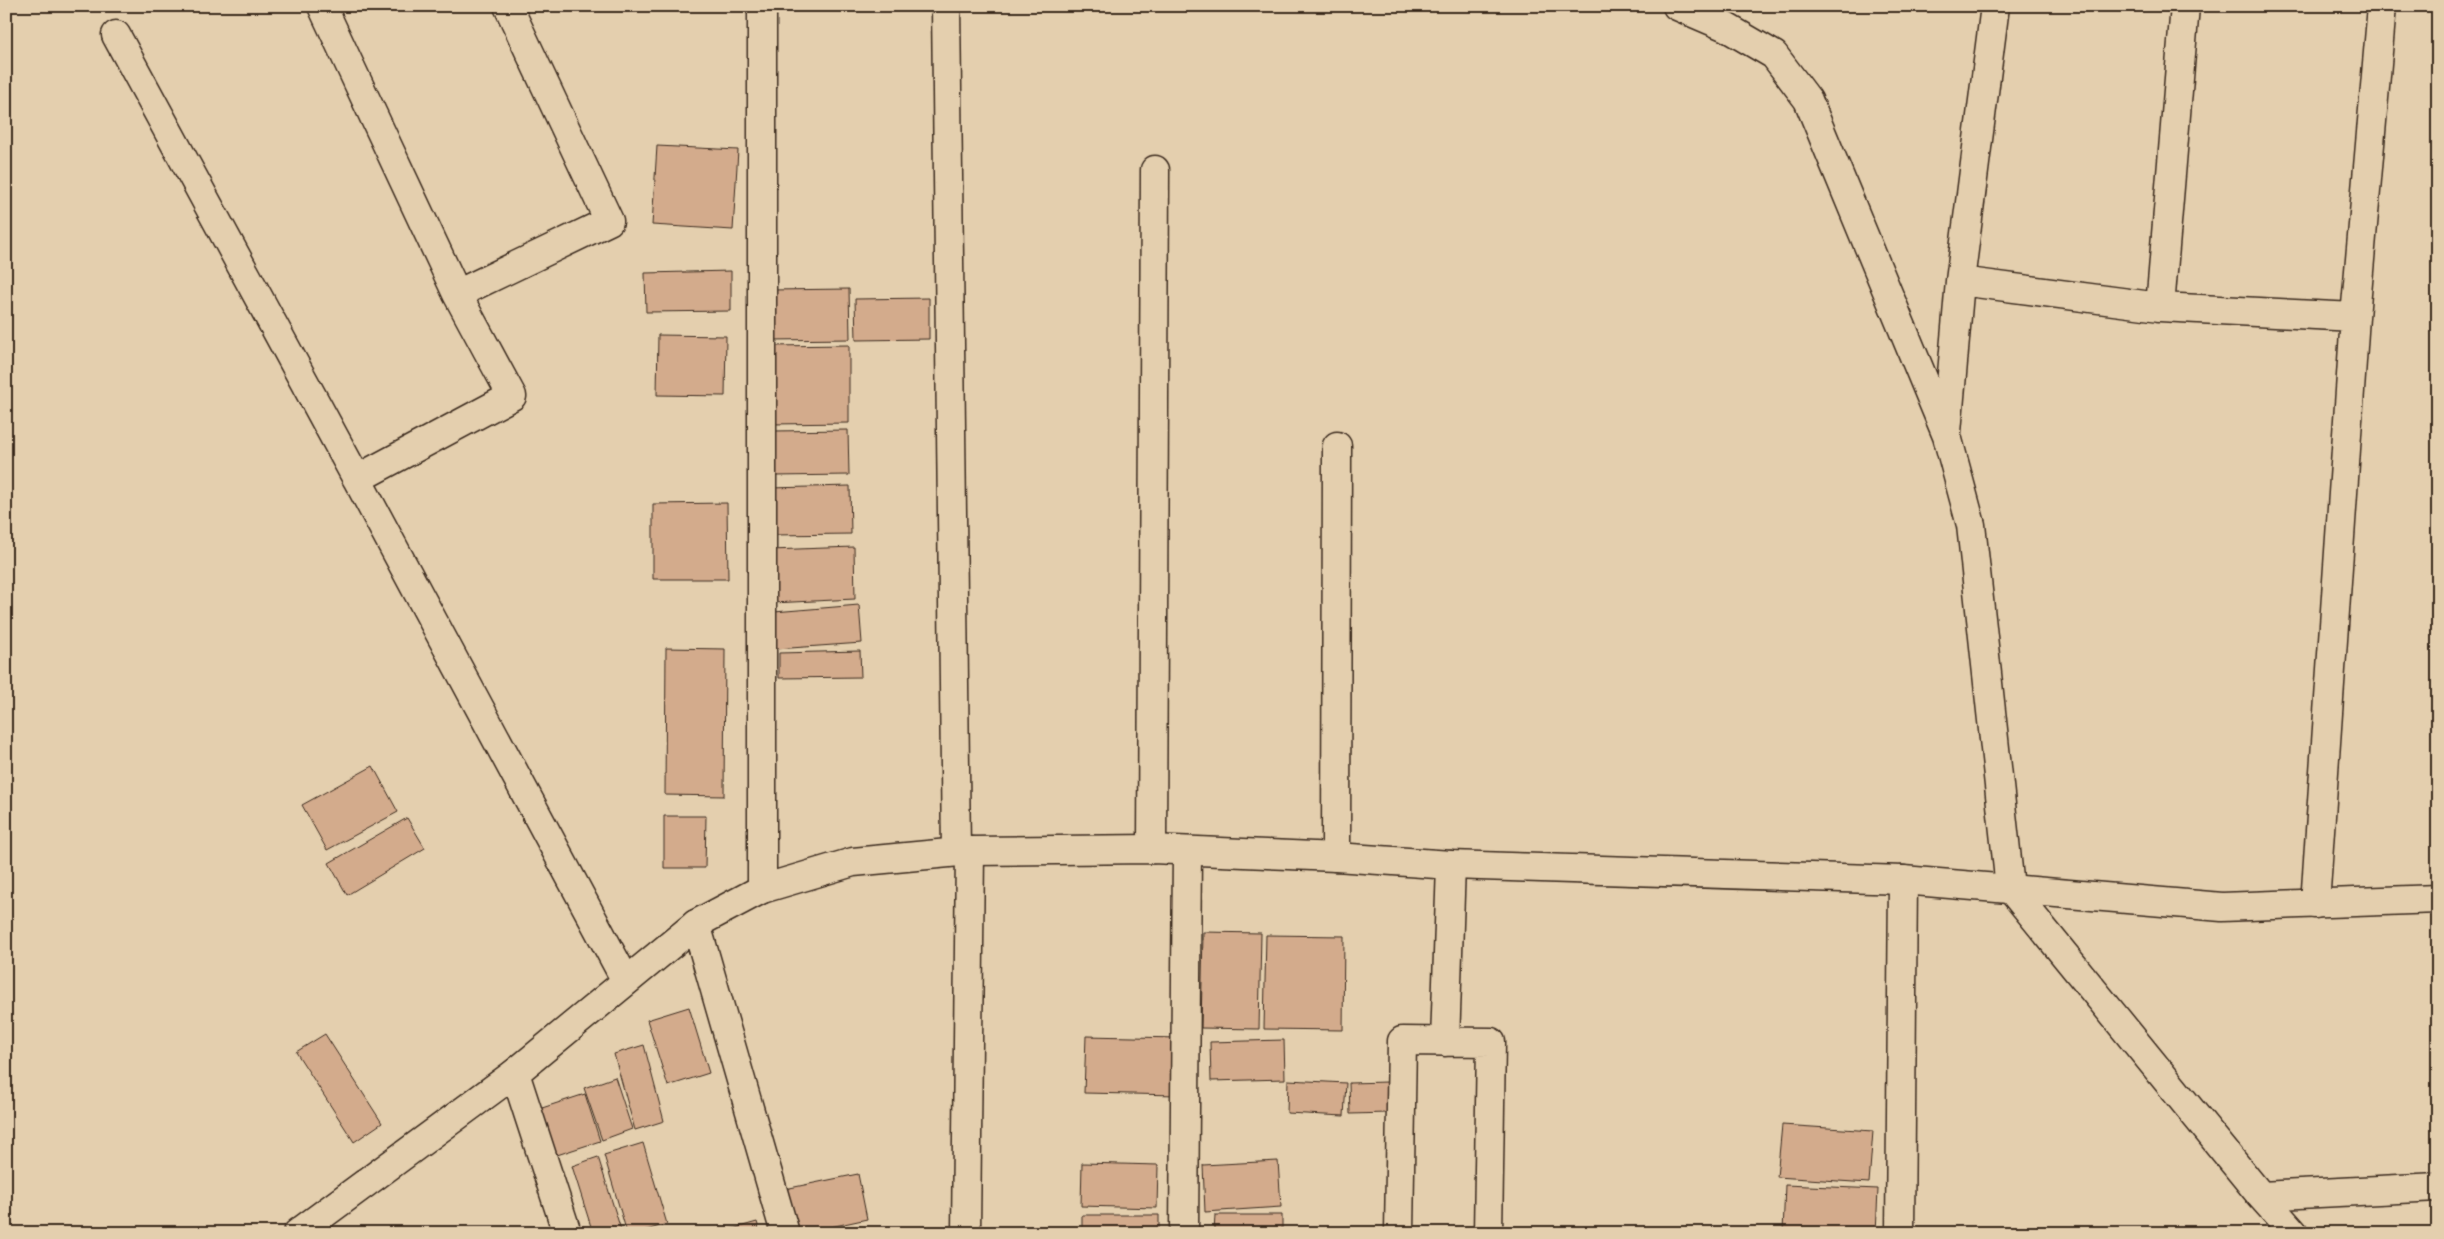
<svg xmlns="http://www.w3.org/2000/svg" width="2444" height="1239" font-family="'Architects Daughter',sans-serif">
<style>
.building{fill:#d3ab8c;stroke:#3b2a1e}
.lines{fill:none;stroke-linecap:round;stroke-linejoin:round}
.street-casing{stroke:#3b2a1e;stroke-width:31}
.secondary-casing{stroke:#3b2a1e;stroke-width:31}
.street{stroke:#e4cfae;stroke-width:28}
.secondary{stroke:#e4cfae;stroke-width:28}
</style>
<rect width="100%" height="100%" fill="#e4cfae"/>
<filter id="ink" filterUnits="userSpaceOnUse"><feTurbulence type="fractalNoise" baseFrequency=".02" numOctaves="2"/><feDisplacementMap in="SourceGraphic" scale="10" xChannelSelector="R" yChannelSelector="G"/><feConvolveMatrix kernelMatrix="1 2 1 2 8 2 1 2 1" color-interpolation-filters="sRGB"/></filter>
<g filter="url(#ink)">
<path class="building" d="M657 146 738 150 733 230 652 225Z
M731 271V311L646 312 645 273Z
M849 289 850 339 771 340V290Z
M929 298V339L856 340 855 299Z
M658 335 726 336 725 396 657 395Z
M849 345V423L772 424 771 346Z
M848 430 849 475 774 476 773 431Z
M850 486 851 534 772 535 770 488Z
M727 503 728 579H653V504Z
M854 547 855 599 772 603 770 550Z
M859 605 862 643 776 649 774 612Z
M666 648 725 649 724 796 665 795Z
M860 651 861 677 779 678V653Z
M373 766 398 812 327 850 302 805Z
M664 816H706L705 868H664Z
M407 818 425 848 347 895 329 863Z
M1203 932 1261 933 1259 1029 1201 1028Z
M1266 935 1344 936 1343 1030 1264 1029Z
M689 1007 709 1073 668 1086 647 1020Z
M325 1034 382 1123 354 1142 296 1052Z
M1086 1036 1179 1038 1178 1095 1084 1093Z
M1284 1040 1285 1079 1211 1081 1210 1042Z
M644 1045 664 1121 635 1130 614 1054Z
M615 1077 632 1129 602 1140 584 1088Z
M1288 1080 1346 1083 1344 1116 1287 1113Z
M1388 1082V1113L1350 1114 1349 1083Z
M585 1094 600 1141 554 1156 539 1109Z
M1782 1125 1873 1131 1869 1183 1777 1177Z
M643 1143 667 1224 636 1233H627L604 1155Z
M598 1157 622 1233H593L572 1166Z
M1278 1161 1281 1207 1205 1212 1203 1165Z
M1082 1163 1158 1165 1157 1208 1081 1206Z
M858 1174 867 1219 803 1233H790L780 1190Z
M1785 1185 1878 1189 1876 1233 1783 1232Z
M1082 1215H1159V1233H1082Z
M1215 1215H1282V1233H1214Z
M757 1222 760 1233H718Z"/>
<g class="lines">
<defs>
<path id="street" d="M322 6 457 294 512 396 357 479 626 981
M762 6V889
M946 6 956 852
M1677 6 1726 27 1774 55 1808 100 1947 436 1971 525 2010 888 2261 1196 2294 1233
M116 35 357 479
M1960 281 2160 307 2185 6
M457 294 609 221 508 6
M2160 307 2355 317 2382 6
M1947 432 1960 281 1995 6
M1152 849 1155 170
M1336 857 1337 446
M2315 904 2355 317
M696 924 785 1233
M1445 1042 1451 865
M515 1073 567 1233
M2261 1196 2438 1187
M966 1233 970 851
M1184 1233 1187 852
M1399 1233 1402 1041 1491 1042 1488 1233
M1900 1233 1903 880"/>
<path id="secondary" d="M298 1233 515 1073 696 924 762 889 853 862 970 851 1152 849 1336 857 1451 865 1903 880 2222 907 2438 899"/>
</defs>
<use href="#street" class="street-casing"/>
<use href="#secondary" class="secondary-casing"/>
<use href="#street" class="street"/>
<use href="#secondary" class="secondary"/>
</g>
</g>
<rect width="2444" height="1239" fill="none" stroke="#e4cfae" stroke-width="25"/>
<rect x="12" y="12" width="2419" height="1214" fill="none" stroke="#3b2a1e" stroke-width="2" filter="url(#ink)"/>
</svg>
